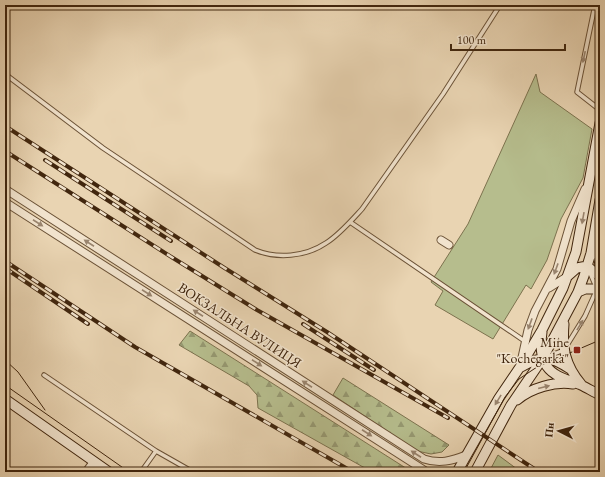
<svg xmlns="http://www.w3.org/2000/svg" width="605" height="477" font-family="'EB Garamond',serif">
<style>
.green{fill:#b6bd8d;stroke:#7c724e}
.forest{fill:url(#forest-firs);stroke:#7c724e}
.lines{fill:none;stroke-linecap:round;stroke-linejoin:round}
.lane-casing{stroke:#6b5237;stroke-width:5.5}
.street-casing{stroke:#6b5237;stroke-width:9}
.secondary-casing{stroke:#41260e;stroke-width:11}
.lane{stroke:#f1e3cd;stroke-width:3.5}
.street{stroke:#f1e3cd;stroke-width:7}
.secondary{stroke:#f1e3cd;stroke-width:9}
.tram{stroke:#41260e;stroke-width:1}
.rail-casing{stroke:#41260e;stroke-width:4}
.rail{stroke:#f1e3cd;stroke-width:2.5;stroke-dasharray:8;stroke-linecap:butt}
.oneway{fill:#99846e}
.poi-dot{fill:#8f2418;stroke:#f1e3cd;stroke-width:1.5}
.labels{text-anchor:middle;stroke-width:3;stroke-linejoin:round;paint-order:stroke}
.street-label{font-size:14px;fill:#41260e;stroke:#f1e3cd}
.poi-label{font-size:14px;fill:#41260e;stroke:#f1e3cd;text-anchor:end}
</style>
<defs>
<pattern id="forest-firs" width="22" height="20" patternUnits="userSpaceOnUse"><rect width="22" height="20" fill="#b6bd8d"/><path d="M5 1l3.5 6h-7zM16 11l3.5 6h-7z" fill="#969972"/></pattern>
</defs>
<rect width="100%" height="100%" fill="#e9d4b2"/>
<filter id="stains"><feTurbulence type="fractalNoise" baseFrequency=".005" numOctaves="4"/><feColorMatrix values="0 0 0 0 .2 0 0 0 0 .09 0 0 0 0 .02 0 0 0 .5 -.17"/></filter>
<radialGradient id="worn" r=".72"><stop offset=".6" stop-color="#630" stop-opacity="0"/><stop offset="1" stop-color="#630" stop-opacity=".3"/></radialGradient>
<path class="green" d="M536 74 540 92 592 129 583 178 561 219 547 260 531 289 526 285 493 339 435 305 443 291 431 282 468 224Z
M498 455 521 472H489Z"/>
<path class="forest" d="M190 331 412 472H372L258 408 257 395 249 386 179 345Z
M343 378 449 445 442 452 431 454 417 451 333 395Z"/>
<g class="lines">
<defs>
<path id="lane" d="M595 5 577 92 600 110
M5 74 103 148 255 250C277 259 305 257 326 243 339 235 351 221 362 209L443 94 500 5
M350 222 526 342
M549 356 564 350 585 316 597 289 590 273
M44 375 156 451 193 472
M141 472 156 451"/>
<path id="street" d="M5 189 424 459C439 464 452 461 466 455
M5 202 427 472
M441 240 449 245
M549 288 568 276
M521 362 528 330 535 311 557 269 571 221 585 189
M86 472 94 461"/>
<path id="secondary" d="M596 241 600 265
M568 276 577 268 587 266 600 277
M578 292 585 289H600
M564 324C562 348 565 365 581 384
M542 332C540 346 540 365 555 374 562 379 572 381 581 385 587 388 594 392 600 395
M521 367C542 355 550 356 570 369
M5 399 109 472
M517 400C531 388 555 381 573 384
M457 472 499 398 520 367 542 330 563 288 576 252 600 123
M475 472 511 405 543 358 578 292 584 276 591 253 600 200"/>
</defs>
<use href="#lane" class="lane-casing"/>
<use href="#street" class="street-casing"/>
<use href="#secondary" class="secondary-casing"/>
<use href="#lane" class="lane"/>
<use href="#street" class="street"/>
<use href="#secondary" class="secondary"/>
<path class="tram" d="M5 360 18 372 45 410
M5 385 129 472
M464 472 505 397 519 379 537 367 600 340"/>
<defs>
<path id="rail" d="M5 126 223 267 327 332 539 472
M5 151 173 258 257 310 448 418
M45 160 171 241
M5 261 135 347 353 472
M5 268 88 324
M303 324 374 370"/>
</defs>
<use href="#rail" class="rail-casing"/>
<use href="#rail" class="rail"/>
</g>
<defs><path id="oneway-solid" d="M-6-.8H1V-3.2L6.5 0L1 3.2V.8H-6Z"/></defs>
<g class="oneway">
<use href="#oneway-solid" transform="translate(584 57) rotate(102)"/>
<use href="#oneway-solid" transform="translate(583 218) rotate(100)"/>
<use href="#oneway-solid" transform="translate(38 223) rotate(33)"/>
<use href="#oneway-solid" transform="translate(89 243) rotate(-147)"/>
<use href="#oneway-solid" transform="translate(556 269) rotate(110)"/>
<use href="#oneway-solid" transform="translate(147 293) rotate(33)"/>
<use href="#oneway-solid" transform="translate(198 313) rotate(-147)"/>
<use href="#oneway-solid" transform="translate(530 324) rotate(110)"/>
<use href="#oneway-solid" transform="translate(580 325) rotate(-59)"/>
<use href="#oneway-solid" transform="translate(257 363) rotate(33)"/>
<use href="#oneway-solid" transform="translate(307 384) rotate(-147)"/>
<use href="#oneway-solid" transform="translate(544 387) rotate(-14)"/>
<use href="#oneway-solid" transform="translate(498 400) rotate(121)"/>
<use href="#oneway-solid" transform="translate(367 433) rotate(33)"/>
<use href="#oneway-solid" transform="translate(416 454) rotate(-147)"/>
</g>
<rect class="poi-dot" x="573" y="346" width="8" height="8" rx="2"/>
<g class="labels">
<g class="street-label">
<text transform="translate(240 325) rotate(33)" y="5">ВОКЗАЛЬНА ВУЛИЦЯ</text>
</g>
<g class="poi-label">
<text x="569" y="347">Mine<tspan x="569" dy="16">"Kochegarka"</tspan></text>
</g>
</g>
<rect width="605" height="477" fill="none" stroke="#e9d4b2" stroke-width="20"/>
<rect x="6" y="6" width="593" height="465" fill="none" stroke="#41260e" stroke-width="2"/>
<rect x="10" y="10" width="585" height="457" fill="none" stroke="#41260e"/>
<g transform="translate(559 431) rotate(276)" stroke="#f1e3cd" stroke-width="3" paint-order="stroke">
<path d="M0-3L7 15L0 10L-7 15Z" fill="#41260e"/>
<text y="-6" font-size="11" font-weight="bold" text-anchor="middle" fill="#41260e">Пн</text>
</g>
<path d="M451 44v6h114v-6" fill="none" stroke="#41260e" stroke-width="2"/>
<text x="457" y="44" font-size="12" fill="#41260e" stroke="#f1e3cd" stroke-width="3" paint-order="stroke">100 m</text>
<rect width="100%" height="100%" filter="url(#stains)"/>
<rect width="100%" height="100%" fill="url(#worn)"/>
</svg>
